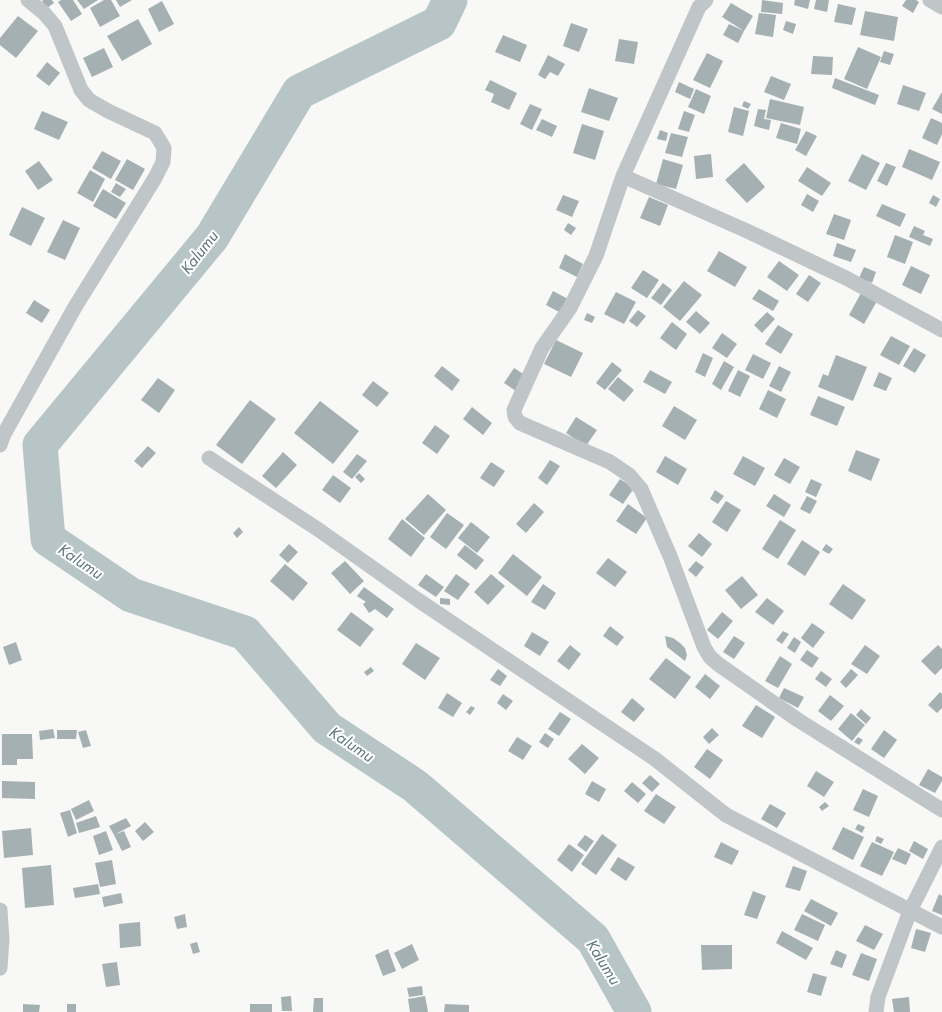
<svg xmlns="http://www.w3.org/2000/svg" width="942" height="1012" font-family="Jost,sans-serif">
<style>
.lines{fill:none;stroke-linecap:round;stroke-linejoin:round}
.river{stroke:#b7c5c7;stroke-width:35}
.building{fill:#a5b0b3}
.minor{stroke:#c0c5c7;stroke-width:15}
.labels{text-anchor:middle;stroke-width:4;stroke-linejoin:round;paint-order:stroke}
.water-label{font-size:16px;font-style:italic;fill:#607879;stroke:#fff}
</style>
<rect width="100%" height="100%" fill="#f8f8f6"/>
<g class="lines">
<path class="river" d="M450 0 439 23 299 92 212 237 40 445 48 539 131 595 245 633 327 728 415 786 593 939 634 1012"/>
</g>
<path class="building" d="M43 0H52L54 3 47 8 42 1Z
M61 0H73L82 14 71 21 58 2Z
M77 0H98L84 9Z
M104 0H111L120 16 100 27 90 8Z
M116 0H132L120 7Z
M762 0 783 3 782 14 761 12Z
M795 0H810L808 9 794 5Z
M816 0H829L827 12 814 9Z
M906 0H916L919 2 913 13 902 6Z
M162 1 174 24 159 32 148 9Z
M731 3 753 16 744 31 722 17Z
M838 4 856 8 852 25 834 22Z
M865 11 898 17 894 41 860 35Z
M759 13 776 15 773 37 755 34Z
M18 16 38 31 16 58 0 45V38Z
M138 19 152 44 122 61 107 36Z
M786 21 796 24 793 34 783 30Z
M571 23 588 29 579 52 563 46Z
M729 24 744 31 738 43 723 35Z
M503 35 527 45 520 62 495 52Z
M619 39 638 42 634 64 615 61Z
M858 47 881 57 867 89 844 79Z
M104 48 113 67 92 77 83 58Z
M884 51 894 54 890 65 880 62Z
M707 53 723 61 710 88 693 80Z
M548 55 565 64 558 76 550 72 545 79 538 75Z
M813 56 833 57 832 75 811 74Z
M47 62 60 73 49 86 36 76Z
M771 76 791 84 784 100 764 92Z
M835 78 879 95 875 105 832 88Z
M490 80 517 93 509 110 491 102 494 94 485 90Z
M679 82 694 89 690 99 675 92Z
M903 85 926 93 919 111 897 104Z
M589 88 618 98 609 121 581 112Z
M696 89 711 96 704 114 688 107Z
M942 92V114L932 109Z
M770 99 804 107 800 125 766 118Z
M744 101 751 104 748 109 742 106Z
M530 104 542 109 532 130 520 124Z
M734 107 749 111 743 136 728 132Z
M758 109 766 110 764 119 771 120 769 130 754 126Z
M42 111 68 122 59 140 34 129Z
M684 111 695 115 689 132 678 129Z
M931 118 942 123V134L937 145 922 138Z
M542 119 557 126 552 137 536 130Z
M781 123 801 129 797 144 776 138Z
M582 124 604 131 595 160 573 153Z
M660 130 668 133 666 141 657 139Z
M806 131 817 136 806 156 795 150Z
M671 133 688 137 682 157 665 153Z
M909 149 940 162 932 180 902 167Z
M102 151 121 161 111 179 92 168Z
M711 154 713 177 696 179 694 156Z
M862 154 880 163 866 190 848 181Z
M127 159 145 169 133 190 115 180Z
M663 159 683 165 676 189 656 184Z
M39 161 53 180 38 190 25 171Z
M744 163 765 187 747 203 725 180Z
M886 163 896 167 887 186 877 181Z
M807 167 831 183 822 196 798 181Z
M90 170 105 179 93 202 77 193Z
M116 183 126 189 120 197 111 192Z
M103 189 126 203 116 219 93 206Z
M807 194 819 201 813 212 801 205Z
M563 195 579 201 572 217 556 210Z
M933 195 940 199 936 207 929 203Z
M649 197 668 205 660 226 640 218Z
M882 204 906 214 900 227 876 216Z
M22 207 45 218 31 246 9 235Z
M834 214 851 220 844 240 826 234Z
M63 220 80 228 65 260 47 252Z
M568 223 576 228 571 235 564 230Z
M914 226 925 231 923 235 933 239 930 246 909 237Z
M895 235 913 242 905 264 887 257Z
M837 243 856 250 851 262 833 256Z
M719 251 747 267 735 287 707 271Z
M565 254 583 264 577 277 559 268Z
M779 261 799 275 787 291 767 277Z
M911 266 930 275 921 294 902 285Z
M864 267 876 272 872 283 859 278Z
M643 270 659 280 647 298 631 288Z
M809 275 821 283 808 302 796 294Z
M684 281 702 295 680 321 663 307Z
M663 283 672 290 661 305 651 298Z
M759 289 779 301 773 311 752 299Z
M553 291 568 299 561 313 546 305Z
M616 292 636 302 624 324 604 314Z
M861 293 877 301 864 324 849 315Z
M34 300 50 310 42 323 26 313Z
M638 310 646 316 637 327 629 321Z
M696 311 710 323 700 334 686 322Z
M767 312 775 319 762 333 754 325Z
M587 313 595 317 592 323 584 320Z
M672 322 687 334 676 350 660 338Z
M778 325 793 334 781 354 765 344Z
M722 333 737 344 727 358 712 348Z
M891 336 910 346 899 365 880 355Z
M556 340 583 353 571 377 544 364Z
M914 348 926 355 915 373 903 366Z
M703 353 713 358 705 377 695 372Z
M753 354 771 363 763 379 745 370Z
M836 355 867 367 853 401 818 387 823 374 828 376Z
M724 361 734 367 721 390 712 384Z
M612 362 622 370 605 390 596 383Z
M442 366 460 380 452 391 434 376Z
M779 366 791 372 781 392 769 386Z
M514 368 525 375 516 391 504 383Z
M650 370 672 382 665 394 643 382Z
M738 370 750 376 740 397 728 391Z
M879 372 892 378 886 391 873 386Z
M618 377 634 390 624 402 608 389Z
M158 378 175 390 159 413 141 400Z
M373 381 389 393 377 407 362 395Z
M768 390 786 399 777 418 759 409Z
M818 396 845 407 837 426 810 415Z
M250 400 276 419 242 464 216 445Z
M320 401 359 431 333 464 294 433Z
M674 406 697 420 685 440 662 426Z
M472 407 492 423 483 435 463 419Z
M576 417 597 430 586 446 566 433Z
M435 425 450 436 437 454 422 443Z
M148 446 156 453 142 468 134 461Z
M856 450 880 459 871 481 848 471Z
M283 452 297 465 276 488 262 476Z
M357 454 367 461 352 479 343 472Z
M665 456 687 469 678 485 656 472Z
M743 456 765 468 755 486 733 474Z
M784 458 800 467 790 484 774 475Z
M550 460 560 466 547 485 538 478Z
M491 462 505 471 494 487 480 478Z
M359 473 365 479 361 483 355 477Z
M333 475 351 488 340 503 322 490Z
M620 479 634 488 623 504 609 495Z
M811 479 822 484 816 497 805 492Z
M715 490 724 496 718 504 710 499Z
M428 494 446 510 424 535 405 519Z
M774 494 791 505 784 517 766 506Z
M807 496 817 501 810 514 800 509Z
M726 501 741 510 727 532 712 522Z
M534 503 544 512 526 533 516 524Z
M628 504 647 518 636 534 616 521Z
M447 513 464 525 446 549 430 537Z
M402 519 425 538 411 557 388 539Z
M780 520 796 530 778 559 762 549Z
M471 522 490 537 477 553 458 538Z
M239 527 243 532 237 538 233 533Z
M699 533 712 544 702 557 688 546Z
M802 540 820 552 805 576 787 564Z
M289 544 298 552 288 563 279 555Z
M826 544 833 549 829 554 822 550Z
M465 545 484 560 476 570 457 555Z
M513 554 542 577 527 596 498 573Z
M608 558 627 572 615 587 596 573Z
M345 561 364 581 350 594 331 573Z
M696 561 704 567 696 577 688 570Z
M285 564 308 583 293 601 270 581Z
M426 574 444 587 436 597 418 585Z
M456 574 470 584 458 600 444 591Z
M491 574 505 586 488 605 474 592Z
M742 576 758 595 741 609 725 590Z
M543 584 556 593 545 610 531 602Z
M843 584 866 600 852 620 829 604Z
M364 587 394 609 387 618 375 609 369 613 363 604 366 602 357 596Z
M440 598 450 599V605L440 604Z
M767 598 784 611 773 625 755 612Z
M351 612 374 629 360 647 337 630Z
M722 612 733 621 718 639 707 630Z
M812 623 825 632 813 648 801 638Z
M610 626 624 637 617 646 603 636Z
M783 631 789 634 782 644 776 640Z
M532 632 549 642 540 656 524 646Z
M665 636 673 638 680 643 685 648 687 655 685 661 667 647Z
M734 636 745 643 734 659 723 652Z
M794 637 801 642 795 653 787 648Z
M16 642 22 660 9 665 3 647Z
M416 643 440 658 425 680 402 664Z
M570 645 581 654 569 670 557 661Z
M865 645 880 656 867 674 851 664Z
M938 645 942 649V668L935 675 921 661Z
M807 650 819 658 812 668 800 660Z
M780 656 792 664 778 688 765 681Z
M666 658 691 677 675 699 649 679Z
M371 667 374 671 367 676 364 672Z
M498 669 507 676 500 686 490 680Z
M851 669 858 675 846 688 840 682Z
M821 671 832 679 826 687 815 679Z
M705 674 720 686 710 699 695 687Z
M784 688 804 697 798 708 779 698Z
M940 692 942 694V708L937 713 928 705Z
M447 693 462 703 453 717 438 708Z
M503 694 513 701 506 710 497 703Z
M830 695 844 706 831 721 818 711Z
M632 698 645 709 634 722 621 712Z
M756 705 775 717 762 738 742 726Z
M471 706 475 708 470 715 466 712Z
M861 709 871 718 866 724 856 715Z
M560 712 571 719 559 736 548 729Z
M851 713 865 725 852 741 838 729Z
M712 728 719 735 709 744 703 737Z
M53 729 55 738 40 740 39 731Z
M57 730H77L76 739H57Z
M86 730 91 746 83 748 78 732Z
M884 730 897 740 884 758 871 749Z
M545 733 554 739 548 748 539 742Z
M2 734H32L33 759H17V765H2Z
M517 737 532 746 523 760 508 751Z
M858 737 863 740 859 745 854 742Z
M582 744 599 758 585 774 568 759Z
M707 749 723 760 710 779 694 767Z
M928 769 942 777V781L935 793 919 785Z
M816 771 834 782 824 797 807 786Z
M650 775 660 784 652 792 642 783Z
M2 781 35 782V799L2 798Z
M592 781 606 789 599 802 585 794Z
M632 782 646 794 638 803 624 791Z
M863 789 878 796 869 817 853 810Z
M656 794 676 807 664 824 644 811Z
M89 800 94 811 76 820 71 809Z
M825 802 829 806 822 811 819 807Z
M770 804 786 813 777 828 761 819Z
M70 810 77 833 68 837 60 813Z
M96 816 100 827 79 833 76 823Z
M126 818 131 826 114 835 109 826Z
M145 822 154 832 143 841 135 831Z
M858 824 865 827 862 833 855 829Z
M843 827 864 837 853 860 832 849Z
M31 828 33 855 4 858 2 831Z
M106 831 113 850 99 855 93 836Z
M124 831 131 847 122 851 114 835Z
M602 834 617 845 596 875 581 864Z
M585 835 594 841 586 852 577 845Z
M877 836 884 839 881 844 875 841Z
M914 841 928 849 923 859 909 851Z
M721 842 739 851 732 865 714 857Z
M872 842 894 852 882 876 860 866Z
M569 844 584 855 572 872 557 860Z
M898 848 911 854 906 865 892 859Z
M618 857 635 867 626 881 610 870Z
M112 860 116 884 100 887 95 863Z
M51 865 54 905 25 908 22 868Z
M793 866 807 871 800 891 785 887Z
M98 884 100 894 75 898 73 888Z
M753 891 766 896 757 919 744 915Z
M121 893 123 903 104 907 102 897Z
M939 894 942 896V915L932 911Z
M811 899 838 913 831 926 804 911Z
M185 914 187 927 177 929 174 917Z
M802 914 825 925 818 941 794 930Z
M140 922 141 946 120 948 119 924Z
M865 925 883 934 874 950 856 941Z
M916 929 931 933 925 952 911 948Z
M782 931 813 948 806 960 776 943Z
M197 942 200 952 193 954 190 944Z
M412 944 419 960 402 969 394 953Z
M701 945H732V969L702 970Z
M388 949 396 971 383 976 375 955Z
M836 950 847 955 842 968 830 964Z
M861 953 877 959 869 981 852 975Z
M117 962 120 985 106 987 102 964Z
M813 973 827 977 821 996 807 992Z
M422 986 423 995 409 997 407 988Z
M291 996 292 1011H282L281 997Z
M425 996 428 1012H410L408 999Z
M909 997 910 1012H894L892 999Z
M314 998H323V1012H313Z
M23 1004 40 1005 39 1012H23Z
M67 1004H76V1012H67Z
M250 1004H272V1012H250Z
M445 1004 469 1005V1012H444Z"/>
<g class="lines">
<path class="minor" d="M706 0 699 7 623 176 596 256 570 308 542 348 514 410 515 417 520 423 610 462 629 475 641 489 670 556 704 647 710 657 718 664 798 720 942 810
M930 0 942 7
M623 176 747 231 846 278 942 330
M0 445 4 434 75 307 155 178 163 162 164 148 155 133 108 111 89 100 81 90 55 26 44 13 28 0
M209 458 319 530 418 600 655 759 726 815 942 927
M0 910 2 939 0 968
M876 1012 878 997 910 911 942 847"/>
</g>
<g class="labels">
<g class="water-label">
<text transform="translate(199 252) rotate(-52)" y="6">Kalumu</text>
<text transform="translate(81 561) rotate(34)" y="6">Kalumu</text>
<text transform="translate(352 744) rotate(34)" y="6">Kalumu</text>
<text transform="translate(604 962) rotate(58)" y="6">Kalumu</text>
</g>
</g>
</svg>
